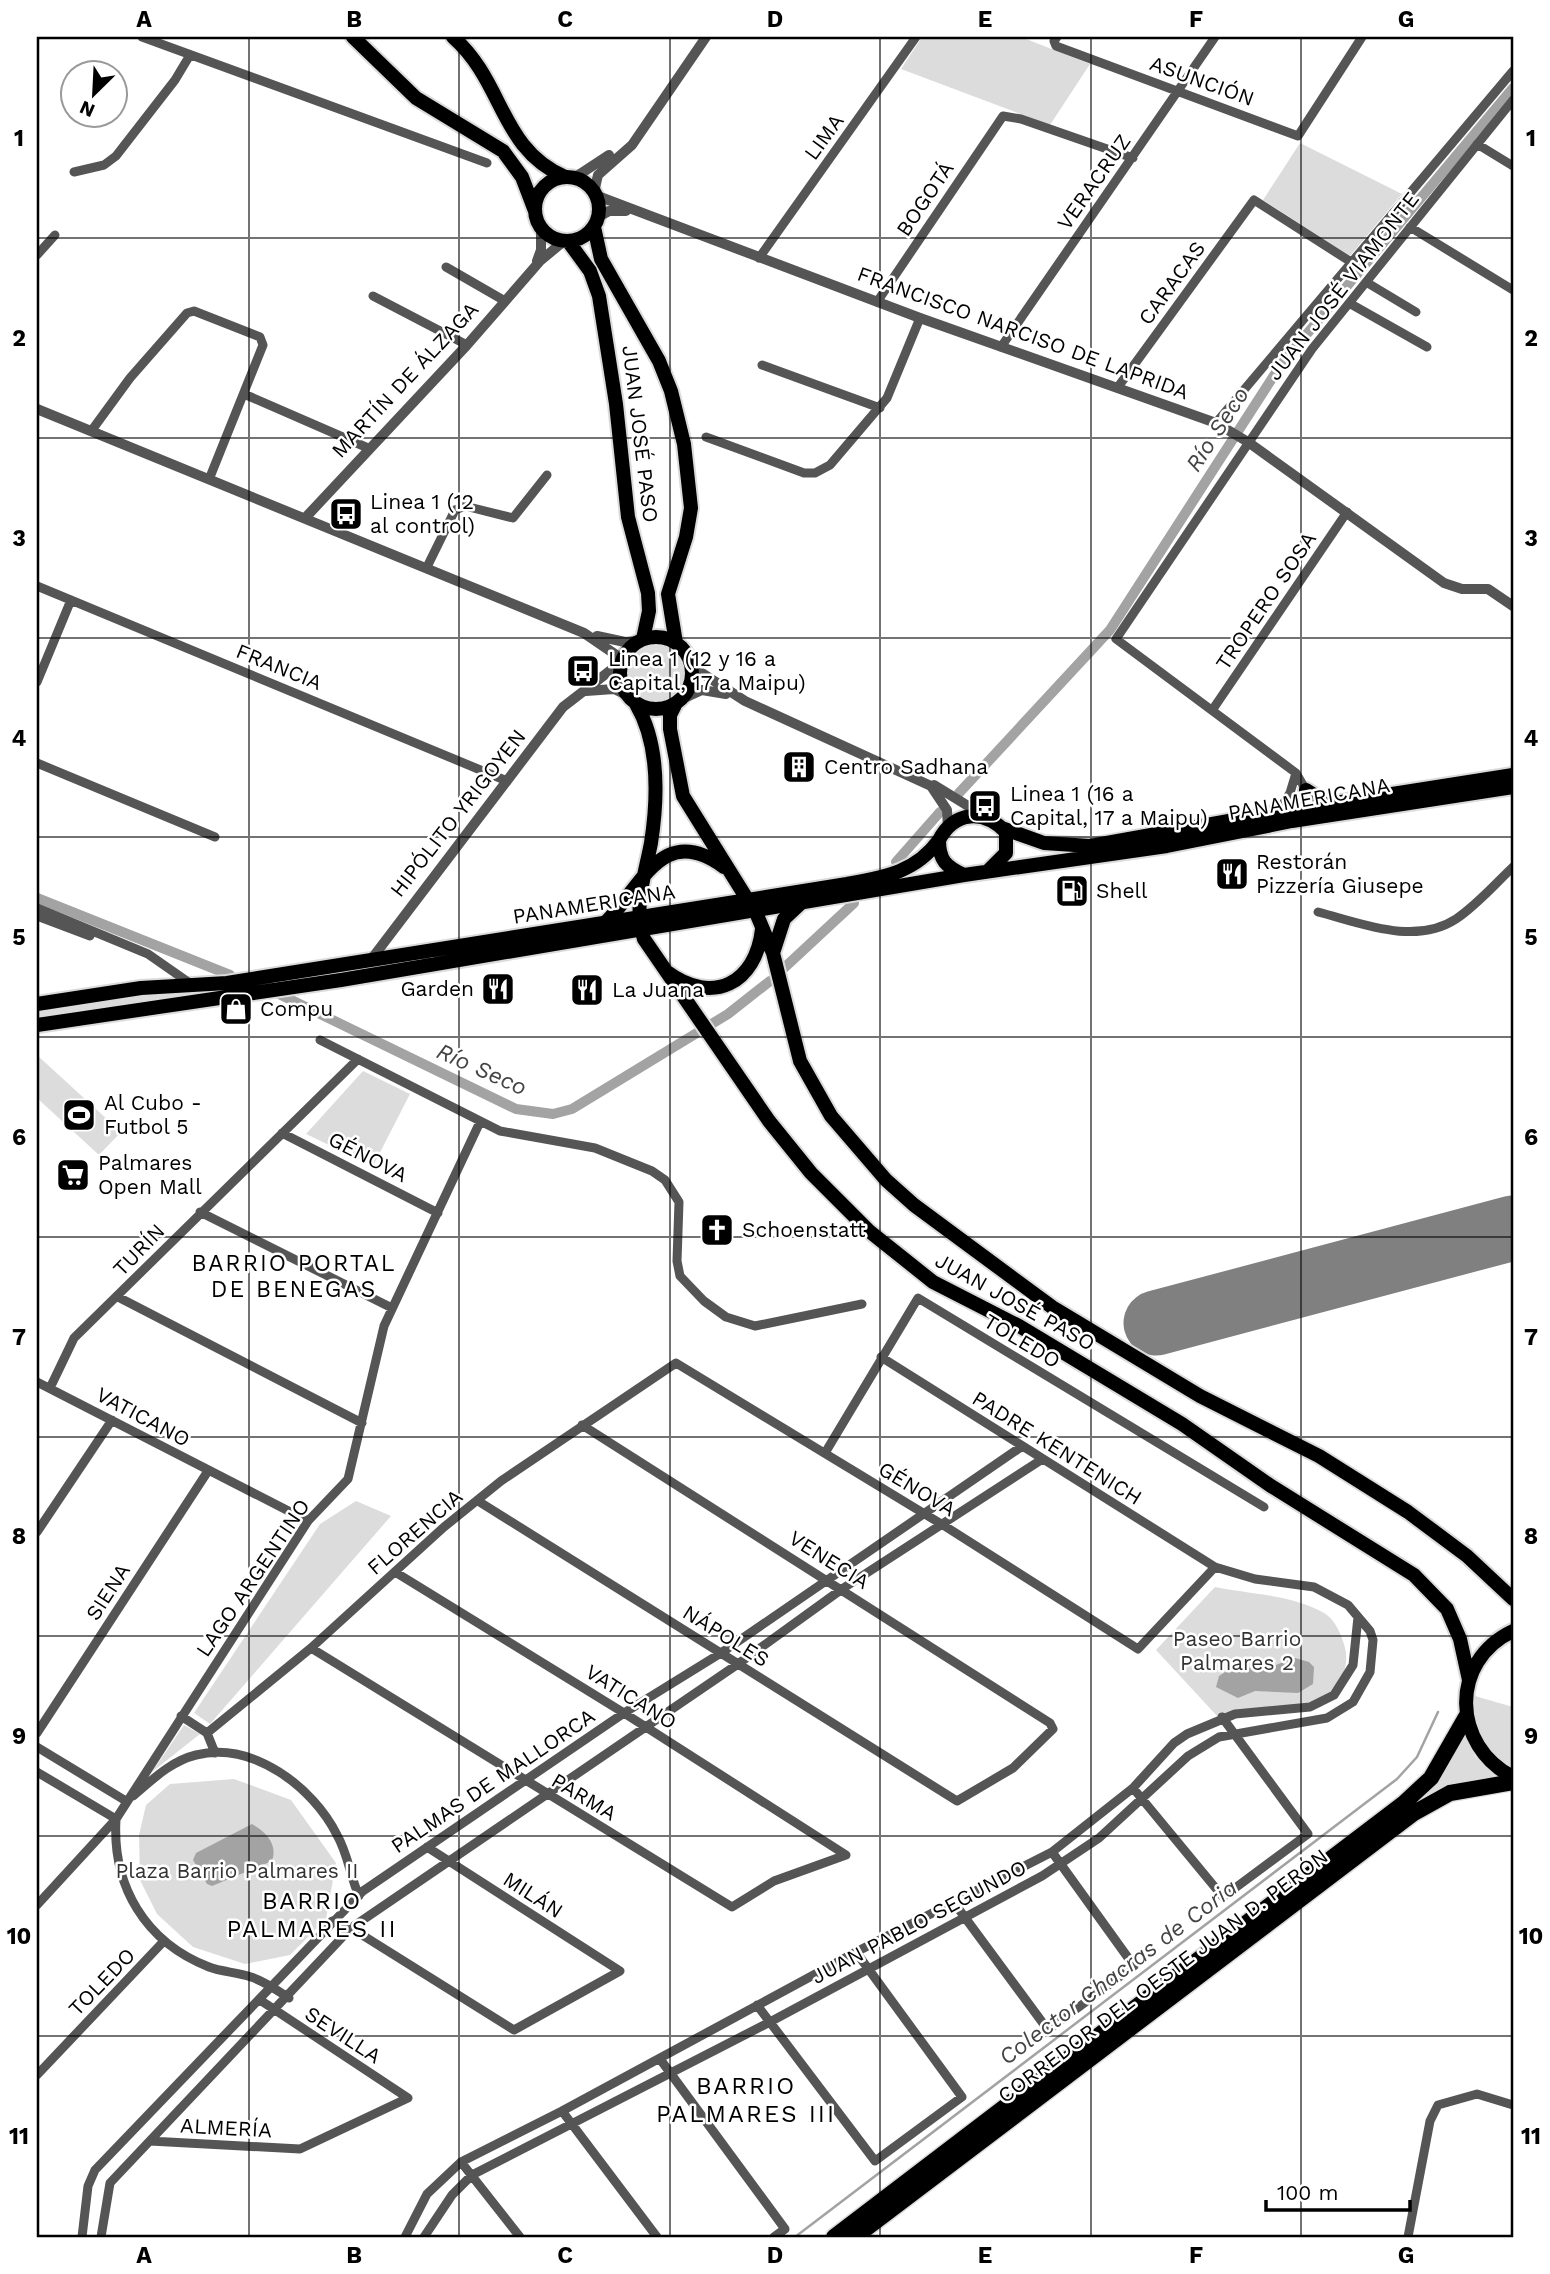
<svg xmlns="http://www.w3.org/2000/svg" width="1550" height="2274" font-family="'Work Sans',sans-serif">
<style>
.green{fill:#dcdcdc}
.water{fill:#a3a3a3}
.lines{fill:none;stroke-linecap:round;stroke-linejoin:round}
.stream{stroke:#a3a3a3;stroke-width:2.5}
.canal{stroke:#a3a3a3;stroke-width:10}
.runway{stroke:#808080;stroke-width:65}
.primary-casing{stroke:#dbdbdb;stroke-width:18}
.trunk-casing{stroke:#dbdbdb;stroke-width:18}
.motorway-casing{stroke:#dbdbdb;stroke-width:19}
.minor{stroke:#555;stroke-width:9}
.tertiary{stroke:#555;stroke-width:10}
.primary{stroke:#000;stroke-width:14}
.trunk{stroke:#000;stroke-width:14}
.motorway{stroke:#000;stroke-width:16}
.grid{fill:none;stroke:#000;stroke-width:2;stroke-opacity:0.55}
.labels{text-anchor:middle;stroke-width:5;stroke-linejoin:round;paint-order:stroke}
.street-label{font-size:21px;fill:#000;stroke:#fff}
.poi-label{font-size:21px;fill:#000;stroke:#fff;text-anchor:start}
.park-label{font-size:21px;fill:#333;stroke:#fff}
.water-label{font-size:23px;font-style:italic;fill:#444;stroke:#fff}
.neighbourhood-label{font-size:23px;letter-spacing:2px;fill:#000;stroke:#fff}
.quarter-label{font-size:24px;letter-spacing:2px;fill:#000;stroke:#fff}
.neatline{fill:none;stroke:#000;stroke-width:2.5}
.grid-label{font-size:23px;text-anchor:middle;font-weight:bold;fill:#000}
</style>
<rect width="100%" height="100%" fill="#fff"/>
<path class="green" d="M922 37H1021L1090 64 1050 125 901 69Z
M1300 143 1402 194 1350 256 1263 200Z
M627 674a29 29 0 1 1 58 0a29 29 0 1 1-58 0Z
M534 940V943L37 1017V1009L73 1003Z
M37 1055 121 1132 99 1155 37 1098Z
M363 1071 410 1094 373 1166 306 1134Z
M356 1501 391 1516 210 1724 194 1713 320 1524Z
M1215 1587C1249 1594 1293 1595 1324 1613 1335 1619 1342 1636 1345 1648 1351 1670 1335 1697 1314 1705 1295 1712 1241 1714 1218 1717L1156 1650Z
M1475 1696 1513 1707V1769C1487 1751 1472 1729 1475 1696Z
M184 1725 200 1734 152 1772Z
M1463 1732 1475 1757 1497 1779 1407 1809Z
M234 1779 291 1800 336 1863 326 1919 290 1955 245 1964 193 1947 157 1914 140 1880 139 1835 146 1805 170 1784Z"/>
<path class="water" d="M1295 1658 1309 1662 1314 1667 1313 1684 1298 1693 1255 1691 1238 1698 1216 1687 1219 1676 1233 1667 1267 1668Z
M252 1824C266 1832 278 1844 272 1861L212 1886 207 1884 193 1860 196 1853Z"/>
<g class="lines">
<path class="stream" d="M795 2237 1397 1779 1417 1757 1438 1712"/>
<path class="canal" d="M959 793 1110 630 1280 366 1513 88
M896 862 940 812
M37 898 230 975
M784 968 854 903
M281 995 516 1109 553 1114 572 1109 728 1014 770 981"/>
<path class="runway" d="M1156 1323 1513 1228"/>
<defs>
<path id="primary" d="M1306 790 1327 803
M1002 828 1044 843 1090 846 1278 812 1513 775
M988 871 1006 853V832C984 810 955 810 939 840 939 860 946 867 964 875L1167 846 1292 821 1513 787
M37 1004 141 988 227 983 847 884C885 877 916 872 939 840
M37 1025 341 980 964 875"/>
<path id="trunk" d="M353 37 416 98 503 151 522 177 535 211
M453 37C505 83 499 148 565 177
M535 209a32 32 0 1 1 64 0a32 32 0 1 1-64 0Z
M594 227 601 259 659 361 671 391 684 444 691 508 686 537 668 594 676 643
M568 241 590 271 599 296 616 404 628 517 648 593 649 611 643 639
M620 673a36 36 0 1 1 72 0a36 36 0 1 1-72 0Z
M636 704C659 743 658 798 651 843 645 875 633 906 644 939L769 1121 811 1173 869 1231 933 1282 1019 1326 1182 1424 1271 1486 1414 1575 1447 1609 1460 1639 1469 1680
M675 705 670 715V729L683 796 757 915 773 953 800 1061 831 1116 886 1180 914 1205 1052 1307 1200 1396 1319 1456 1408 1512 1467 1556 1513 1599
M604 924C642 888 661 821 724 867
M773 953 784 919 800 904
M667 972C713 1006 756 983 762 929
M1513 1631C1449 1661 1452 1746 1513 1777"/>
<path id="motorway" d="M834 2237 1404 1803 1431 1778 1466 1717
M855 2237 1414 1813 1450 1793 1513 1782"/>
</defs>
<use href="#primary" class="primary-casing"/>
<use href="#trunk" class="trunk-casing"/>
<use href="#motorway" class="motorway-casing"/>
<path class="minor" d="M142 37 487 163
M1057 37 1054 41 1056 46 1298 136 1362 37
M1477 144 1513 166
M74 172 104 165 116 156 175 80 190 55
M1410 227 1513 290
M37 255 55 235
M759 258 916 37
M446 267 505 301
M1366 282 1416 312
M373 296 467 345
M877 302 1003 116 1021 119 1133 158
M1349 303 1427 347
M1001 347 1215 37
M762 365 880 408
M1118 387 1254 200 1351 262
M244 394 368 448
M1216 423 1513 71
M92 430 130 378 187 313 194 311 260 337 263 345 210 477
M706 437 804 473H815L830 465 887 398 920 318
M427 567 455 510 465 506 513 518 547 475
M37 586 507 781
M37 682 71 600
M1213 709 1347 512
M37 763 215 837
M1302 811 1306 790 1296 773 1116 639 1312 349 1513 100
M1278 812 1290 793 1296 773
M37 908 148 954 191 984
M1318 912C1361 923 1415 946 1456 919 1477 905 1495 884 1513 867
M37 916 90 936
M320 1040 500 1131 595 1148 652 1171 665 1180 679 1202 677 1261 680 1276 704 1301 726 1317 755 1326 862 1304
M282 1133 438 1213
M200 1212 392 1308
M118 1297 362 1423
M37 1382 308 1521
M50 1388 74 1338 358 1059
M825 1453 918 1298 1264 1507
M478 1501 957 1801 1013 1768 1053 1729 1050 1723 582 1425
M37 1532 112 1420
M311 1648 732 1907 774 1881 846 1855 624 1713 395 1572
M181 1716 207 1733
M37 1733 208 1471
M37 1747 126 1801
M215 1753 207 1733 311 1648 444 1527 501 1481 676 1363 943 1525 1138 1649 1215 1567
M37 1772 116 1819
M1133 1788 1223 1897 1308 1834 1222 1717
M133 1796C152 1780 171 1761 196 1755 253 1741 313 1787 337 1835 348 1854 350 1876 359 1896
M116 1819C112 1886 145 1942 209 1967 222 1972 237 1972 251 1977 264 1981 277 1990 289 1998
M955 1904 1048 2030 1134 1966 1052 1852
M37 1905 116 1819 308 1521 348 1479 384 1326 480 1122
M332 1921 351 1928 514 2030 620 1971 427 1847
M260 2000 408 2098
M757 2005 875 2161 962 2097 856 1952
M660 2059 785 2229 774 2237
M37 2075 163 1942
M562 2111 657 2237
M150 2141 300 2149 408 2098
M461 2162 520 2237
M82 2237 88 2186 95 2170 363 1891 624 1713 721 1653 1021 1447
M101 2237 110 2183 351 1928 738 1664 842 1589 1041 1460
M405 2237 427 2194 461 2162 562 2111 856 1952 1052 1852 1133 1788 1174 1743 1187 1734 1235 1714 1310 1707 1334 1695 1353 1665 1358 1617
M424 2237 452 2195 472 2175 768 2023 1042 1876 1099 1838 1188 1756 1219 1737 1327 1718 1353 1702 1370 1672 1373 1640 1370 1631 1348 1605 1314 1587 1255 1579 1215 1567 881 1357
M1408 2237 1430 2121 1438 2105 1477 2094 1513 2105"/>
<path class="tertiary" d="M574 178 609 155
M594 192 598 175 632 145 706 37
M595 195 920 318 1216 423 1248 442 1444 583 1462 589H1488L1513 606
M598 217 609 211H626
M537 261 541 250V228
M37 409 584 633 622 659
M306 517 467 345 540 261 564 241
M597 636 625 642 638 641
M691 666 745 701 931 786 947 810 948 827
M586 691 614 689 627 695
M682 699 702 690 726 694
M934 785 986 817
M370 961 563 707 620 663"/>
<use href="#primary" class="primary"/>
<use href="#trunk" class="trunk"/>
<use href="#motorway" class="motorway"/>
</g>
<path class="grid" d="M249 37V2237M459 37V2237M670 37V2237M880 37V2237M1091 37V2237M1301 37V2237M37 238H1513M37 438H1513M37 638H1513M37 837H1513M37 1037H1513M37 1237H1513M37 1437H1513M37 1636H1513M37 1836H1513M37 2036H1513"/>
<defs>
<symbol id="bus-square" viewBox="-11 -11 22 22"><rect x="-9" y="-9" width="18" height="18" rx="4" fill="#000" stroke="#fff"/><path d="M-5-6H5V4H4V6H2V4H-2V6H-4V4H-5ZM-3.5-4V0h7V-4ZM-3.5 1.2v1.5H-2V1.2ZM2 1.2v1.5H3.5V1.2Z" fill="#fff"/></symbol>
<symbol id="building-square" viewBox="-11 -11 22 22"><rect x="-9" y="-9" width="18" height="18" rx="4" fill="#000" stroke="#fff"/><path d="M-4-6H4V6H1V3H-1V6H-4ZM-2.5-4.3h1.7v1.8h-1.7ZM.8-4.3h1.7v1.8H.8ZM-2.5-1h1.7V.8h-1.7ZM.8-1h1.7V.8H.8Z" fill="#fff"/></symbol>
<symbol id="restaurant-square" viewBox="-11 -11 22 22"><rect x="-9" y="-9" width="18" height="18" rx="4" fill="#000" stroke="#fff"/><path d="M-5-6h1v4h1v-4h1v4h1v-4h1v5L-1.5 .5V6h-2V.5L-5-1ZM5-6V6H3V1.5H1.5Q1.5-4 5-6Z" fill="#fff"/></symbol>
<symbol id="fuel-square" viewBox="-11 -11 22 22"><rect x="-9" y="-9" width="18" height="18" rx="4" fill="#000" stroke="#fff"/><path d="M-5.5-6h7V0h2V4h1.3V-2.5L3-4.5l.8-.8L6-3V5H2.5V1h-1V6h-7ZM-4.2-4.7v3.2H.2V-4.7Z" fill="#fff"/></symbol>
<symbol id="shop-square" viewBox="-11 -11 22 22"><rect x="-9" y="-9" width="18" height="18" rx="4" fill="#000" stroke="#fff"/><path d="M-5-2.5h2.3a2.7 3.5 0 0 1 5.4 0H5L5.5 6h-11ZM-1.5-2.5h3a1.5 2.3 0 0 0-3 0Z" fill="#fff"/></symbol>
<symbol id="stadium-square" viewBox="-11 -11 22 22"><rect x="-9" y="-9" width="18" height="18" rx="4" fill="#000" stroke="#fff"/><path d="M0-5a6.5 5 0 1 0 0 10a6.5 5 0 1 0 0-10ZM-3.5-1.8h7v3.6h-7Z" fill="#fff"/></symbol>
<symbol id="supermarket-square" viewBox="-11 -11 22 22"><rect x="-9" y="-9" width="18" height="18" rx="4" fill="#000" stroke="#fff"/><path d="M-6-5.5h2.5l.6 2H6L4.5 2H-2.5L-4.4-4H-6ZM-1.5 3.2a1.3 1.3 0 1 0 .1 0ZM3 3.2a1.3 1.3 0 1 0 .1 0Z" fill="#fff"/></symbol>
<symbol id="church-square" viewBox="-11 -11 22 22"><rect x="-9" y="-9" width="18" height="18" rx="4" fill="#000" stroke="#fff"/><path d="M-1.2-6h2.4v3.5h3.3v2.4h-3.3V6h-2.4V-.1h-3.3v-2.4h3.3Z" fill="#fff"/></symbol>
</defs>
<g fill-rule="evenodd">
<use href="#bus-square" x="327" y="495" width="38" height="38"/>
<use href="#bus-square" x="564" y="652" width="38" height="38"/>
<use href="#building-square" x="780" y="748" width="38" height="38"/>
<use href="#bus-square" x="966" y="787" width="38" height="38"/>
<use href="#restaurant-square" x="1213" y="855" width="38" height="38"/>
<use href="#fuel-square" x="1053" y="872" width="38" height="38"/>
<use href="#restaurant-square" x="479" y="970" width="38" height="38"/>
<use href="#restaurant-square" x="568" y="971" width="38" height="38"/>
<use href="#shop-square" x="217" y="990" width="38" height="38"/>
<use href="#stadium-square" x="60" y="1096" width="38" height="38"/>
<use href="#supermarket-square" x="54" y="1156" width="38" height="38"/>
<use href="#church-square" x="698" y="1211" width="38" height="38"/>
</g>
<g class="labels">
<g class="street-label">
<text transform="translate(1202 81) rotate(20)" y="7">ASUNCIÓN</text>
<text transform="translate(824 137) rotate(-54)" y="7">LIMA</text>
<text transform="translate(1094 182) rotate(-55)" y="7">VERACRUZ</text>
<text transform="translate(925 199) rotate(-56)" y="7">BOGOTÁ</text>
<text transform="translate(1172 283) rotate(-54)" y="7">CARACAS</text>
<text transform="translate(1343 286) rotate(-52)" y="7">JUAN JOSÉ VIAMONTE</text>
<text transform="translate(1023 333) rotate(20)" y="7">FRANCISCO NARCISO DE LAPRIDA</text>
<text transform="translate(405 380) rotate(-47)" y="7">MARTÍN DE ÁLZAGA</text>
<text transform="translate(640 434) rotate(83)" y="7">JUAN JOSÉ PASO</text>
<text transform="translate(1266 601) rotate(-56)" y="7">TROPERO SOSA</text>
<text transform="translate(279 667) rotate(22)" y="7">FRANCIA</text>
<text transform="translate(1309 799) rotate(-10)" y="7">PANAMERICANA</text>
<text transform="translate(458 813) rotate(-52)" y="7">HIPÓLITO YRIGOYEN</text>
<text transform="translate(594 904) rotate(-9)" y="7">PANAMERICANA</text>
<text transform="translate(368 1157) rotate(27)" y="7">GÉNOVA</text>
<text transform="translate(139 1250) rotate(-46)" y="7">TURÍN</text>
<text transform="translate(1015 1302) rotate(29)" y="7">JUAN JOSÉ PASO</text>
<text transform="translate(1022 1341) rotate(31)" y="7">TOLEDO</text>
<text transform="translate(143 1417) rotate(28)" y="7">VATICANO</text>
<text transform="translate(1057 1448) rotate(32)" y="7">PADRE KENTENICH</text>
<text transform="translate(917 1489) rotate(31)" y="7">GÉNOVA</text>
<text transform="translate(415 1532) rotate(-41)" y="7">FLORENCIA</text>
<text transform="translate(829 1560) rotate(32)" y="7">VENECIA</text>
<text transform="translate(253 1578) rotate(-56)" y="7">LAGO ARGENTINO</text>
<text transform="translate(108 1592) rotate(-57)" y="7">SIENA</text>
<text transform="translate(726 1636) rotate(32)" y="7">NÁPOLES</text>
<text transform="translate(631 1697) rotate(32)" y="7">VATICANO</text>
<text transform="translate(493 1781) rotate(-34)" y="7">PALMAS DE MALLORCA</text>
<text transform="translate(584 1797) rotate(31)" y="7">PARMA</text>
<text transform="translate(533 1895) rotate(33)" y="7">MILÁN</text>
<text transform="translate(919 1922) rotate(-28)" y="7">JUAN PABLO SEGUNDO</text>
<text transform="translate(1163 1976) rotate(-37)" y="7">CORREDOR DEL OESTE JUAN D. PERÓN</text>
<text transform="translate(102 1982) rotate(-46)" y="7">TOLEDO</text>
<text transform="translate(343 2035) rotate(33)" y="7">SEVILLA</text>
<text transform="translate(226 2128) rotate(3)" y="7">ALMERÍA</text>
</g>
<g class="poi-label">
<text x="370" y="509">Linea 1 (12<tspan x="370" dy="24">al control)</tspan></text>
<text x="608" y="666">Linea 1 (12 y 16 a<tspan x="608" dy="24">Capital, 17 a Maipu)</tspan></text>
<text x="824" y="774">Centro Sadhana</text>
<text x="1010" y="801">Linea 1 (16 a<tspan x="1010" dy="24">Capital, 17 a Maipu)</tspan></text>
<text x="1256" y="869">Restorán<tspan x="1256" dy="24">Pizzería Giusepe</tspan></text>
<text x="1096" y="898">Shell</text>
<text x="474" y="996" text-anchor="end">Garden</text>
<text x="612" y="997">La Juana</text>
<text x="260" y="1016">Compu</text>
<text x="104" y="1110">Al Cubo -<tspan x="104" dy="24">Futbol 5</tspan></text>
<text x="98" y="1170">Palmares<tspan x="98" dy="24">Open Mall</tspan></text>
<text x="742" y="1237">Schoenstatt</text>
</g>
<g class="park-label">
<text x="1237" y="1646">Paseo Barrio<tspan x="1237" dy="24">Palmares 2</tspan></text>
<text x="237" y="1878">Plaza Barrio Palmares II</text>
</g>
<g class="water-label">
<text transform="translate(1217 429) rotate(-57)" y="8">Río Seco</text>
<text transform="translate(482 1069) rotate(24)" y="8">Río Seco</text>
<text transform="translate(1118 1972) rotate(-37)" y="8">Colector Chacras de Coria</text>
</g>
<g class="neighbourhood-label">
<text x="294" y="1271">BARRIO PORTAL<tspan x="294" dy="26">DE BENEGAS</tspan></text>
</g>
<g class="quarter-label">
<text x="312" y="1909">BARRIO<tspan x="312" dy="28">PALMARES II</tspan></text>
<text x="746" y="2094">BARRIO<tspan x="746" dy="28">PALMARES III</tspan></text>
</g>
</g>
<rect width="1550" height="2274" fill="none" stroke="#ffffff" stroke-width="77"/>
<g transform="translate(94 94) rotate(204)"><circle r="33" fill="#ffffff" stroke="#999999" stroke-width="2"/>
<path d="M0-5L12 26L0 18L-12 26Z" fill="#000000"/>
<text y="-10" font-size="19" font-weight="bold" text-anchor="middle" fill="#000000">N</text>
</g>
<path d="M1266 2200v10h144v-10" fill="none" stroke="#000000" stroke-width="3.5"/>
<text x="1277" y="2200" font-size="21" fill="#000000" stroke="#ffffff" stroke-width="5" paint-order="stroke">100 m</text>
<rect x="38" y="38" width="1474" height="2198" class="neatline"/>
<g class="grid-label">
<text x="144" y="27">A</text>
<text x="354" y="27">B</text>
<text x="565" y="27">C</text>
<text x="775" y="27">D</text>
<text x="985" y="27">E</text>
<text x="1196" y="27">F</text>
<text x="1406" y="27">G</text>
<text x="19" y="146">1</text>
<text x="1531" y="146">1</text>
<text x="19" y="346">2</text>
<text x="1531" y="346">2</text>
<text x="19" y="546">3</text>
<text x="1531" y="546">3</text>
<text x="19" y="746">4</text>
<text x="1531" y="746">4</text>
<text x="19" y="945">5</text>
<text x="1531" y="945">5</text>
<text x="19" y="1145">6</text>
<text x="1531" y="1145">6</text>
<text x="19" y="1345">7</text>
<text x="1531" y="1345">7</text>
<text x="19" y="1544">8</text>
<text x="1531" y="1544">8</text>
<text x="19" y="1744">9</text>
<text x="1531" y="1744">9</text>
<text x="19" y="1944">10</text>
<text x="1531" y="1944">10</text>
<text x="19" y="2144">11</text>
<text x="1531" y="2144">11</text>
<text x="144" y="2263">A</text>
<text x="354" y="2263">B</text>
<text x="565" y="2263">C</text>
<text x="775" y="2263">D</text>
<text x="985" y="2263">E</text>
<text x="1196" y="2263">F</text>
<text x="1406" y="2263">G</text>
</g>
</svg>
